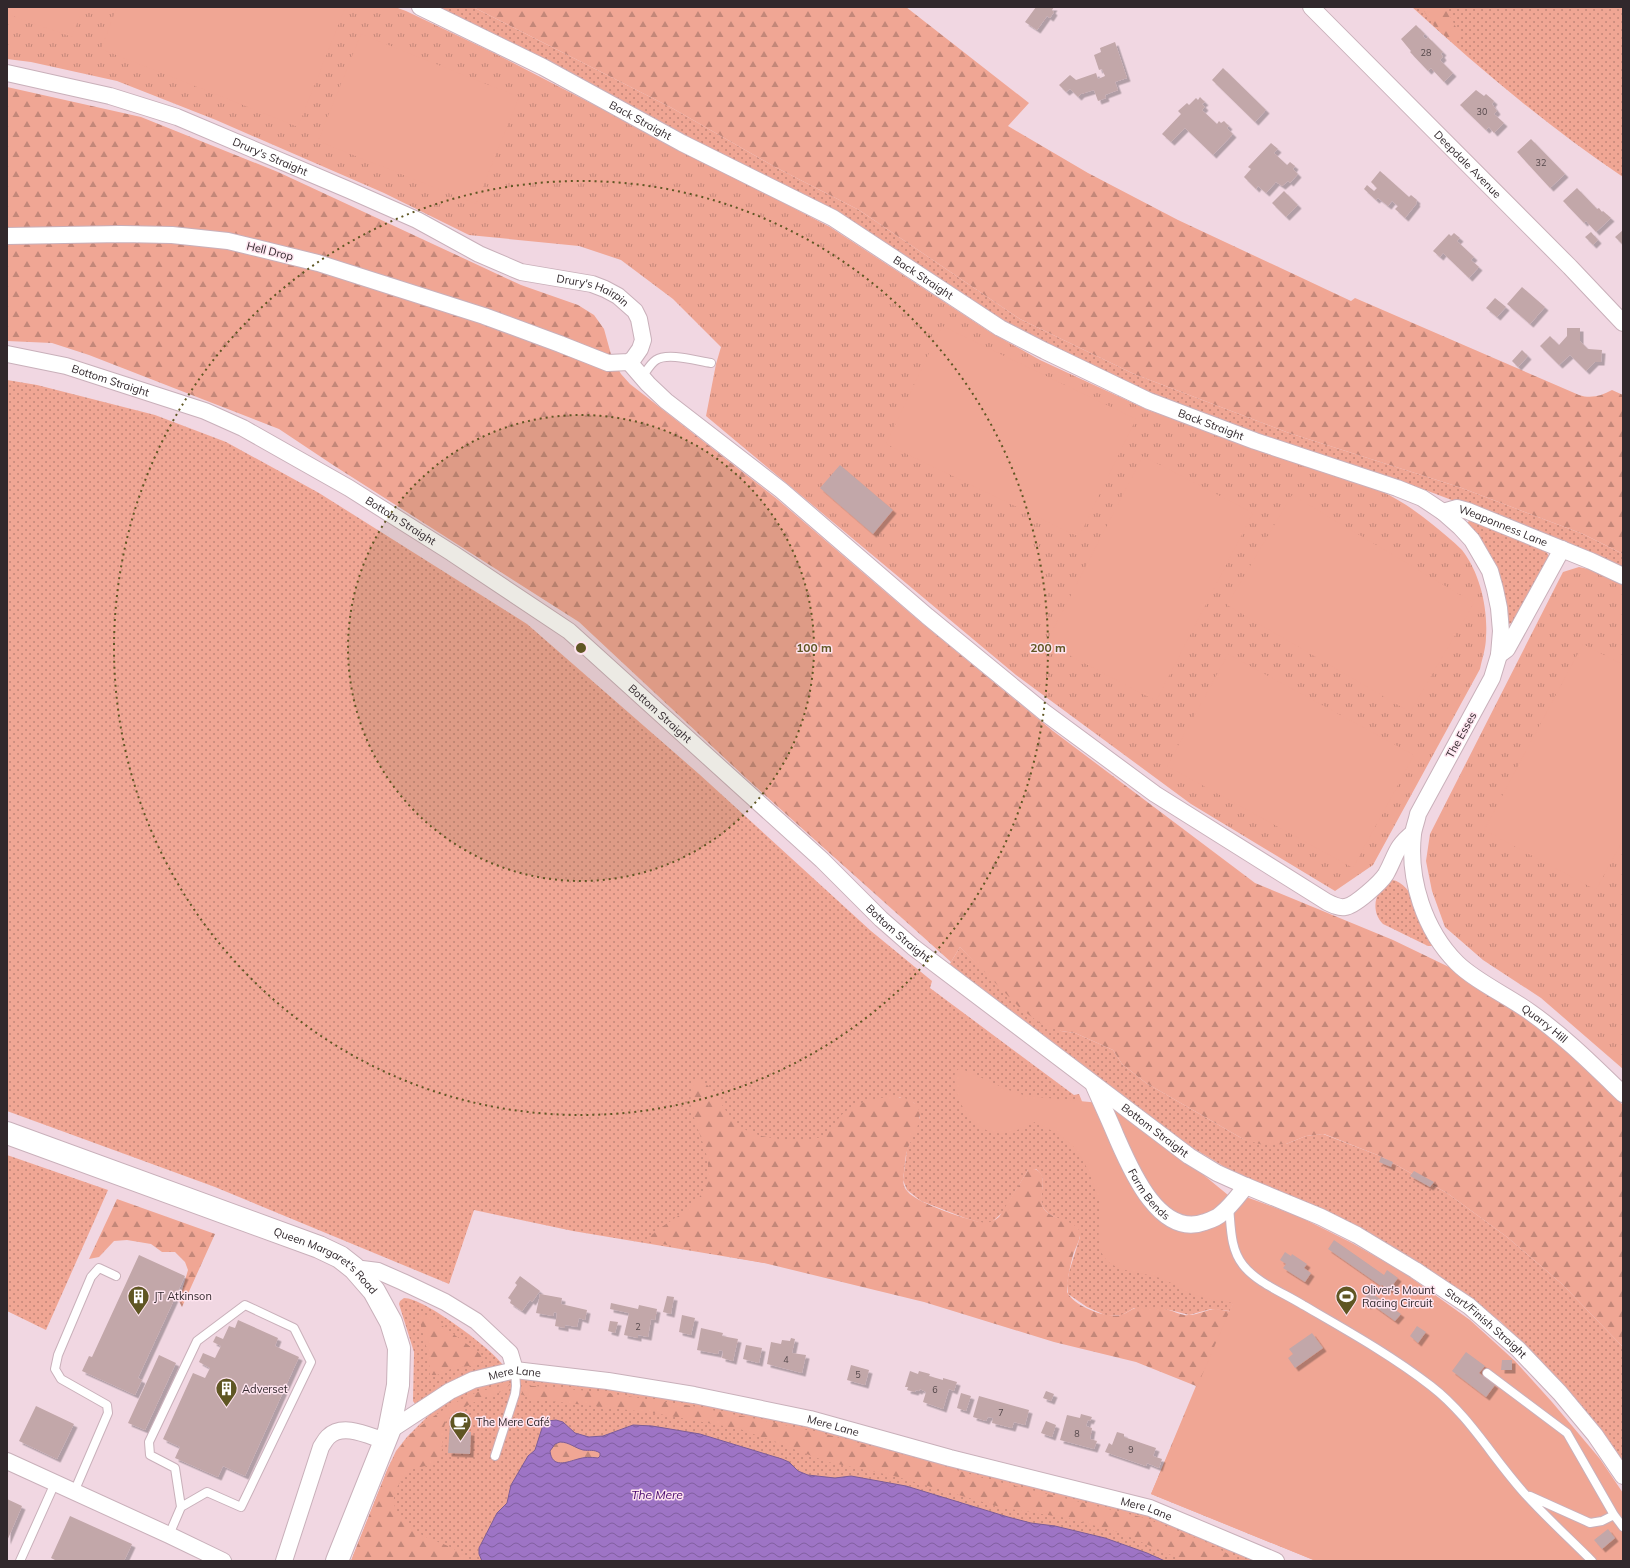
<svg xmlns="http://www.w3.org/2000/svg" width="1630" height="1568" font-family="Mulish,sans-serif">
<style>
.grass{fill:url(#grass-dots)}
.forest{fill:url(#forest-firs)}
.park{fill:url(#park-tufts)}
.garden{fill:#f0a694}
.water{fill:url(#water-waves);stroke:#7d5d97;fill-rule:evenodd}
.building{fill:#c2a7a9;filter:url(#shadow)}
.lines{fill:none;stroke-linecap:round;stroke-linejoin:round}
.service-casing{stroke:#c9b0ba;stroke-width:10}
.minor-casing{stroke:#c9b0ba;stroke-width:18}
.secondary-casing{stroke:#c9b0ba;stroke-width:24}
.service{stroke:#fff;stroke-width:8}
.minor{stroke:#fff;stroke-width:16}
.secondary{stroke:#fff;stroke-width:22}
.ring{fill:none;stroke:#5f5623;stroke-width:2;stroke-dasharray:2 4}
.labels{text-anchor:middle;stroke-width:3;stroke-linejoin:round;paint-order:stroke}
.number-label{font-size:9px;fill:#55484b}
.street-label{font-size:11px;fill:#31282c;stroke:#fee4ef}
.poi-label{font-size:11px;fill:#31282c;stroke:#fee4ef;text-anchor:start}
.water-label{font-size:12px;font-style:italic;fill:#47066d;stroke:#fee4ef}
.centre{fill:#5f5623;stroke:#fee4ef;stroke-width:2}
.ring-label{font-size:12px;text-anchor:middle;font-weight:bold;fill:#5f5623;stroke:#fee4ef;stroke-width:3;stroke-linejoin:round;paint-order:stroke}
</style>
<defs>
<pattern id="grass-dots" width="8" height="8" patternUnits="userSpaceOnUse"><rect width="8" height="8" fill="#f0a694"/><path d="M2 2h.1M6 6h.1" fill="none" stroke="#c38779" stroke-width="1.8" stroke-linecap="round"/></pattern>
<pattern id="forest-firs" width="22" height="20" patternUnits="userSpaceOnUse"><rect width="22" height="20" fill="#f0a694"/><path d="M5 1l3.5 6h-7zM16 11l3.5 6h-7z" fill="#c38779"/></pattern>
<pattern id="park-tufts" width="24" height="20" patternUnits="userSpaceOnUse"><rect width="24" height="20" fill="#f0a694"/><path d="M3 7l-1-3M5 7V3M7 7l1-3M15 17l-1-3M17 17v-4M19 17l1-3" fill="none" stroke="#c38779"/></pattern>
<pattern id="water-waves" width="16" height="10" patternUnits="userSpaceOnUse"><rect width="16" height="10" fill="#9e74c5"/><path d="M0 5q4-4 8 0t8 0" fill="none" stroke="#815fa0"/></pattern>
<filter id="shadow"><feDropShadow dx="3.5" dy="3.5" stdDeviation="0" flood-color="#0004"/></filter>
</defs>
<rect width="100%" height="100%" fill="#f1d7e2"/>
<path class="grass" d="M435 7H473L672 108 775 167 859 210 1020 319 1134 374 1289 433 1459 487 1583 534 1623 554V569L1576 547 1420 488 1258 435 1153 396 1001 321 836 214Z
M1412 7H1623V177C1548 127 1479 68 1412 7Z
M7 380 37 385 155 415 226 442 319 493 527 624 699 774 871 931 932 981 930 988 1074 1095 1079 1094 1119 1192 1240 1288 1230 1311 1211 1309 1189 1315 1170 1310 1134 1308 1122 1315 1107 1316 1087 1307 1068 1294 1067 1283 1069 1272 1080 1237 1078 1229C1069 1220 1049 1219 1043 1207 1036 1194 1051 1180 1036 1169L1028 1170 1003 1212 991 1223 985 1224 965 1218 921 1201 907 1190 903 1180 907 1150 920 1117 914 1103 899 1097 764 1263 573 1231 474 1210 449 1284 215 1187 7 1111Z
M1471 519 1545 550 1549 556 1514 622 1509 624 1507 622 1467 526V523Z
M1392 880C1413 882 1426 927 1434 945L1433 946H1428L1383 924C1374 915 1373 901 1380 891 1382 886 1388 883 1392 880Z
M960 947 988 974 1061 1031 1075 1033 1113 1050 1122 1064 1146 1083 1243 1139 1286 1144 1306 1136 1323 1134 1380 1156 1447 1193 1507 1237 1562 1284 1623 1347V1464L1574 1397 1500 1321 1466 1297 1394 1248 1352 1225 1263 1186 1228 1169 1178 1139 948 967Z
M7 1155 108 1190 46 1330 7 1311Z
M404 1298C424 1298 491 1348 503 1365L477 1372 415 1404 413 1401 414 1352 399 1304 400 1301Z
M516 1378 558 1381 749 1411 1135 1509 1256 1561H351L388 1468 396 1451 407 1437 431 1413 458 1395 493 1381Z"/>
<path class="forest" d="M473 7H906L1029 103 1008 126 1088 173 1178 220 1351 301 1355 298 1579 395C1591 399 1601 396 1612 390L1623 395V554L1583 534 1459 487 1289 433 1134 374 1020 319 859 210 775 167 672 108Z
M1422 7H1445L1459 33V40C1446 44 1427 18 1422 7Z
M7 87 141 117 278 172 521 285 578 305 594 315 604 329 612 358 621 374 630 384 777 499 917 619 1053 731 1255 883 1393 940 1449 967 1492 993 1538 1025 1623 1105V1347L1562 1284 1507 1237 1447 1193 1380 1156 1324 1134 1306 1136 1286 1144 1263 1145 1243 1139 1146 1083 1122 1064 1113 1050 1075 1033 1061 1031 1044 1026 1021 1009 960 947 951 962 747 779 579 622 333 465 279 429 89 355 52 343 7 341Z
M698 1079C710 1081 726 1115 737 1124 754 1139 791 1142 812 1139 831 1137 833 1121 846 1111 860 1100 903 1089 916 1105 927 1117 911 1138 907 1151 905 1157 905 1164 904 1172 903 1179 902 1186 908 1192 917 1202 952 1214 965 1218 978 1221 988 1227 999 1217L1028 1170 1030 1168C1053 1171 1037 1194 1043 1207 1048 1220 1076 1219 1080 1232 1081 1239 1075 1248 1073 1255 1070 1267 1067 1279 1067 1292 1074 1306 1106 1319 1121 1315 1128 1313 1133 1307 1141 1307 1150 1307 1160 1308 1169 1310 1176 1312 1182 1316 1189 1315 1199 1315 1207 1309 1216 1309L1295 1323 1316 1561 1151 1494 1196 1386 1136 1362 1054 1342 924 1302 764 1263 646 1241C671 1213 710 1211 708 1164 707 1141 677 1097 698 1079Z
M117 1199 215 1234 182 1307 179 1301 188 1270 185 1262 175 1252H162L151 1244 127 1240 114 1241 99 1257 89 1259Z
M422 1314 429 1316 483 1356 484 1360 477 1365 453 1368 437 1375H430L429 1361 420 1321V1316Z
M510 1384C505 1393 490 1395 481 1399 470 1404 458 1410 449 1418 439 1427 446 1448 439 1458 434 1467 419 1466 411 1470 403 1475 393 1492 394 1501 394 1507 397 1513 401 1518 418 1542 451 1540 470 1561H351L388 1468C394 1457 400 1446 408 1437 423 1422 455 1401 475 1393 486 1389 498 1387 510 1384Z
M522 1385 600 1392 692 1406 771 1422 821 1433 924 1460 983 1478 1145 1518 1208 1543 1241 1561H1185L1118 1532 1067 1518 1003 1508 894 1476 828 1462 740 1429 654 1413 533 1399 523 1395 521 1390Z
M559 1442C568 1442 572 1447 581 1449 587 1451 594 1449 600 1453V1456L598 1458C591 1457 584 1457 578 1459 566 1462 552 1469 550 1451L553 1445Z"/>
<path class="park" d="M7 7H395L406 11 492 52 830 227 990 332 1040 360 1148 410 1381 491C1400 500 1416 511 1432 524 1442 532 1453 541 1462 550 1480 573 1488 608 1486 637 1486 648 1482 659 1480 669L1373 865 1335 891 1191 804 1016 675 706 416 716 364 721 347 673 299 621 260 579 246 469 235 384 193 216 120 117 81 31 62 7 59Z
M1579 567 1602 572 1623 582V1069L1541 998 1483 960 1445 927 1432 891 1426 861 1430 834 1563 572Z"/>
<path class="garden" d="M7 7H83L72 37 7 14Z
M117 7H343L345 8 298 127 101 49Z
M361 34 519 97 476 204 318 141Z
M942 326 1136 419 1079 537 886 444Z
M1143 456 1253 513 1156 701 1046 643Z
M1292 495 1474 603 1410 712 1227 605Z
M1583 644 1623 665V840L1596 890 1484 830Z
M1228 654 1414 755 1353 868 1167 766Z
M960 1068 1006 1089 1026 1096 1111 1104 1178 1154 1228 1195 1249 1198 1300 1217 1352 1243 1403 1272 1470 1320 1515 1361 1552 1402 1600 1459 1623 1493V1561H1316L1151 1494 1233 1303C1218 1300 1203 1299 1189 1293 1180 1289 1172 1282 1162 1279 1146 1272 1114 1273 1104 1257 1095 1244 1100 1222 1100 1206 1099 1198 1094 1188 1092 1180 1078 1144 1068 1139 1035 1122 1023 1128 1009 1135 996 1133 971 1129 951 1096 955 1072Z"/>
<path class="water" d="M556 1420 563 1422 575 1433 589 1437 603 1436 633 1425 652 1426 700 1434 782 1459 789 1462 798 1471 808 1475 835 1478 851 1476 906 1486 1008 1517 1031 1523 1055 1526 1105 1538 1147 1553 1165 1561H482L479 1554V1548L497 1513 507 1503 511 1485 528 1456 535 1450 543 1425 547 1421ZM560 1442C569 1442 575 1448 583 1450 589 1451 594 1449 600 1453V1456L598 1458C591 1457 584 1457 578 1459 567 1462 552 1469 550 1451L555 1444Z"/>
<path class="building" d="M1036 7H1054L1052 10 1054 12 1050 18 1047 16 1037 30 1025 22Z
M1416 25 1425 34 1423 36 1426 39 1428 37 1443 52 1441 54 1443 57 1440 60 1453 73 1444 82 1431 68 1428 71 1410 52 1411 51 1401 39Z
M1115 42 1127 78 1115 82 1118 90 1105 95 1106 98 1098 101 1094 90 1081 94 1078 97 1070 89 1066 92 1059 85 1070 75 1076 80 1096 73 1098 79 1105 76 1102 69 1099 70 1094 55 1101 52 1100 48Z
M1223 68 1266 110 1255 122 1212 80Z
M1476 90 1484 96 1486 94 1494 101 1492 104 1497 111 1494 114 1504 123 1494 133 1489 127 1486 130 1460 105Z
M1200 97 1205 102 1202 104 1205 107 1202 110 1217 124 1219 121 1221 123 1224 121 1229 126 1227 128 1233 134 1213 155 1185 128 1171 142 1162 134 1181 114 1178 111 1187 103 1189 105 1196 98 1198 100Z
M1531 139 1565 174 1550 188 1517 152Z
M1271 143 1278 149 1274 153 1287 165 1290 162 1295 166 1293 169 1298 174 1290 183 1288 181 1282 186 1276 182 1266 193 1258 186 1256 189 1244 177 1251 169 1248 167Z
M1380 171 1409 197 1411 195 1417 200 1416 202 1417 203 1405 218 1395 209 1398 206 1392 201 1388 206 1378 198 1376 200 1364 189 1367 185 1374 191 1377 188 1371 182Z
M1577 188 1597 209 1599 208 1602 212 1603 211 1611 218 1596 232 1586 221 1584 223 1563 201Z
M1284 191 1298 205 1286 217 1272 203Z
M1623 230V245L1615 237Z
M1591 232 1598 240 1593 245 1585 237Z
M1454 233 1460 238 1457 241 1474 257 1471 260 1479 267 1469 278 1443 253 1440 257 1433 251 1449 234 1451 236Z
M1522 287 1545 307 1530 324 1507 304Z
M1495 298 1506 307 1497 317 1486 308Z
M1567 328H1580V341L1588 349 1602 350 1601 362H1595L1586 371 1570 355 1559 365 1540 346 1550 336 1559 345 1567 336Z
M1522 350 1528 356 1518 367 1512 361Z
M840 465 893 510 873 534 820 488Z
M1381 1157 1393 1162 1391 1167 1379 1162Z
M1414 1171 1434 1182 1430 1187 1410 1176Z
M1334 1240 1384 1275 1387 1270 1398 1278 1389 1290 1382 1285 1381 1286 1328 1249Z
M1285 1252 1291 1256 1292 1254 1307 1264 1304 1268 1311 1273 1305 1282 1283 1268 1286 1264 1280 1260Z
M139 1255 185 1276 138 1378 142 1380 135 1395 82 1371 89 1356 92 1357Z
M520 1276 540 1291 532 1302 530 1300 522 1311 510 1303 511 1300 508 1298 517 1285 515 1283Z
M1369 1291 1401 1314 1395 1321 1370 1303 1368 1306 1362 1302Z
M540 1294 562 1298 561 1304 587 1310 585 1320 579 1318 577 1327 565 1325V1328L555 1326 557 1313 554 1312 553 1316 536 1313Z
M667 1296 674 1297 671 1314 663 1312Z
M611 1303 638 1309 639 1305 657 1309 655 1320 651 1319 648 1337 638 1335V1338L624 1335 629 1313 610 1309Z
M682 1315 695 1318 691 1335 679 1332Z
M238 1320 278 1338 275 1346 299 1357 245 1476 223 1466 218 1477 175 1458 180 1447 163 1439 193 1373 205 1378 210 1368 199 1362 203 1353 215 1358 221 1346 213 1342 216 1336 223 1339 229 1326 235 1328Z
M610 1321 618 1322 615 1333 608 1331Z
M1417 1326 1426 1332 1418 1343 1410 1336Z
M701 1328 723 1333 722 1336 738 1339 733 1361 722 1358 723 1351 719 1350 718 1354 697 1350Z
M1312 1333 1323 1348 1295 1368 1288 1358 1293 1354 1289 1349Z
M791 1338 795 1339 792 1353 806 1355 802 1373 767 1364 771 1342 781 1344 782 1340 790 1341Z
M746 1345 762 1348 759 1363 743 1359Z
M1466 1352 1485 1366 1479 1373 1495 1385 1486 1397 1452 1371Z
M159 1355 176 1363 145 1430 128 1423Z
M1502 1360H1512V1370H1501Z
M851 1365 869 1370 865 1385 847 1380Z
M910 1371 918 1374 919 1371 930 1374 929 1376 943 1380V1378L957 1382 954 1391 949 1389 943 1409 923 1402 926 1392 920 1389 919 1391 916 1390 915 1392 907 1390 908 1387H905Z
M1046 1391 1054 1394 1051 1401 1043 1398Z
M961 1393 971 1396 966 1411 957 1408Z
M979 1396 1029 1410 1025 1425 1014 1422 1012 1428 992 1423 993 1418 988 1417 986 1421 973 1417Z
M36 1406 74 1424 57 1459 19 1441Z
M1081 1414 1092 1417 1090 1421 1088 1420 1086 1426 1092 1428 1090 1439 1097 1441 1094 1449 1060 1440 1067 1415 1080 1418Z
M1046 1421 1056 1425 1052 1437 1041 1433Z
M450 1424 457 1425 456 1431 471 1432 470 1454 448 1453Z
M1117 1432 1124 1434V1437L1156 1448 1153 1456 1162 1459 1159 1468 1147 1463 1146 1466 1105 1452 1109 1443 1112 1445Z
M7 1499 22 1506 7 1541Z
M70 1516 132 1544 124 1561H57L51 1558Z
M1608 1529 1615 1538 1602 1549 1594 1540Z"/>
<g class="lines">
<defs>
<path id="service" d="M642 377C646 372 650 364 656 360 668 352 697 361 711 363
M1229 1207C1231 1226 1230 1249 1243 1265 1257 1283 1284 1293 1303 1305 1346 1330 1391 1355 1431 1386 1470 1416 1493 1459 1526 1495 1547 1518 1570 1539 1592 1561
M1487 1373 1567 1433 1614 1515 1623 1527
M495 1456 515 1394 516 1386 515 1370
M74 1492 108 1413 107 1405 61 1379 55 1369 58 1355 91 1277 99 1268 116 1276
M1530 1496 1590 1523 1602 1521 1614 1515
M169 1535 181 1507 175 1468 150 1455 149 1442 197 1341 245 1305 294 1328 311 1362 241 1507 207 1492 181 1507
M20 1561 55 1483"/>
<g id="minor">
<path id="s1" d="M420 7 543 67 682 143 833 218 1000 328 1045 351 1149 401 1255 441 1397 488 1422 498 1443 512 1460 527 1472 540 1490 571 1495 589 1499 608 1501 631 1499 655 1492 678 1418 814C1417 820 1414 827 1413 834 1408 879 1424 930 1457 963 1475 981 1508 996 1530 1012 1564 1036 1593 1065 1623 1094"/>
<path id="s2" d="M1311 7 1570 267 1623 323"/>
<path id="s3" d="M7 73 110 96 177 117 349 190 417 220 479 254 521 272 592 284 605 289 618 296 635 311 639 319 643 340 640 349 633 359 629 362 608 363 560 344 484 316 318 263 228 241 172 235 121 234 7 236"/>
<path id="s4" d="M7 354 66 366 205 411 243 428 349 488 452 553 569 631 822 860 881 919 913 947 1189 1156 1217 1173 1246 1186 1321 1217 1357 1235 1415 1270 1469 1306 1518 1349 1560 1393 1595 1435 1623 1476"/>
<path d="M629 362 648 384 666 401 781 490 927 616 1044 712 1155 794 1327 902C1333 905 1339 908 1345 907 1355 906 1381 882 1386 874 1396 856 1395 847 1413 833"/>
<path id="s5" d="M1443 512 1457 508 1468 511 1591 561 1623 576"/>
<path d="M1499 655 1507 649 1562 549"/>
<path id="s6" d="M1094 1086C1101 1102 1109 1119 1116 1136 1130 1168 1159 1239 1205 1222 1211 1220 1217 1218 1221 1214 1231 1206 1238 1196 1246 1186"/>
<path d="M354 1268 378 1271 403 1282 445 1302 476 1321 510 1353 515 1370"/>
<path id="s7" d="M389 1431 450 1391 473 1380 515 1370 608 1381 694 1395 810 1419 950 1458 1150 1508 1276 1561"/>
<path d="M7 1461 169 1535 223 1561"/>
<path d="M284 1561 321 1447C323 1444 325 1440 328 1437 343 1422 369 1436 385 1441"/>
</g>
<g id="secondary">
<path id="s8" d="M7 1133 319 1247 340 1257 354 1268 374 1291 391 1322 399 1348 398 1385 389 1431 337 1561"/>
</g>
</defs>
<use href="#service" class="service-casing"/>
<use href="#minor" class="minor-casing"/>
<use href="#secondary" class="secondary-casing"/>
<use href="#service" class="service"/>
<use href="#minor" class="minor"/>
<use href="#secondary" class="secondary"/>
</g>
<circle cx="581" cy="648" r="233" fill="#5f5623" fill-opacity=".12"/>
<g class="ring">
<circle cx="581" cy="648" r="233"/>
<circle cx="581" cy="648" r="467"/>
</g>
<defs>
<symbol id="building-pin" viewBox="-11 -11 22 30"><path d="M0 17L-7.5 6A9.5 9.5 0 1 1 7.5 6Z" fill="#5f5623" stroke="#fee4ef"/><path d="M-4-6H4V6H1V3H-1V6H-4ZM-2.5-4.3h1.7v1.8h-1.7ZM.8-4.3h1.7v1.8H.8ZM-2.5-1h1.7V.8h-1.7ZM.8-1h1.7V.8H.8Z" fill="#fff"/></symbol>
<symbol id="stadium-pin" viewBox="-11 -11 22 30"><path d="M0 17L-7.5 6A9.5 9.5 0 1 1 7.5 6Z" fill="#5f5623" stroke="#fee4ef"/><path d="M0-5a6.5 5 0 1 0 0 10a6.5 5 0 1 0 0-10ZM-3.5-1.8h7v3.6h-7Z" fill="#fff"/></symbol>
<symbol id="cafe-pin" viewBox="-11 -11 22 30"><path d="M0 17L-7.5 6A9.5 9.5 0 1 1 7.5 6Z" fill="#5f5623" stroke="#fee4ef"/><path d="M-5.5-4.5H6V0H3Q3 3.5 0 3.5H-2.5Q-5.5 3.5-5.5 0ZM3-3.2v2h1.7v-2ZM-6 4.5H4V6H-6Z" fill="#fff"/></symbol>
</defs>
<g fill-rule="evenodd">
<use href="#building-pin" x="126" y="1284" width="25" height="34"/>
<use href="#stadium-pin" x="1334" y="1284" width="25" height="34"/>
<use href="#building-pin" x="214" y="1376" width="25" height="34"/>
<use href="#cafe-pin" x="448" y="1410" width="25" height="34"/>
</g>
<g class="labels">
<g class="number-label">
<text x="1426" y="56">28</text>
<text x="1482" y="115">30</text>
<text x="1541" y="166">32</text>
<text x="638" y="1330">2</text>
<text x="786" y="1363">4</text>
<text x="858" y="1378">5</text>
<text x="935" y="1393">6</text>
<text x="1001" y="1416">7</text>
<text x="1077" y="1437">8</text>
<text x="1131" y="1453">9</text>
</g>
<g class="street-label">
<text dy="4" stroke="none"><textPath href="#s1" startOffset="248">Back Straight</textPath></text>
<text dy="4" stroke="none"><textPath href="#s3" startOffset="277">Drury's Straight</textPath></text>
<text dy="4" stroke="none"><textPath href="#s2" startOffset="222">Deepdale Avenue</textPath></text>
<text transform="translate(270 251) rotate(14)" y="4">Hell Drop</text>
<text dy="4" stroke="none"><textPath href="#s1" startOffset="572">Back Straight</textPath></text>
<text dy="4" stroke="none"><textPath href="#s3" startOffset="628">Drury's Hairpin</textPath></text>
<text dy="4" stroke="none"><textPath href="#s4" startOffset="107">Bottom Straight</textPath></text>
<text dy="4" stroke="none"><textPath href="#s1" startOffset="896">Back Straight</textPath></text>
<text dy="4" stroke="none"><textPath href="#s4" startOffset="431">Bottom Straight</textPath></text>
<text dy="4" stroke="none"><textPath href="#s5" startOffset="64">Weaponness Lane</textPath></text>
<text dy="4" stroke="none"><textPath href="#s4" startOffset="755">Bottom Straight</textPath></text>
<text transform="translate(1461 735) rotate(-61)" y="4">The Esses</text>
<text dy="4" stroke="none"><textPath href="#s4" startOffset="1079">Bottom Straight</textPath></text>
<text dy="4" stroke="none"><textPath href="#s1" startOffset="1753">Quarry Hill</textPath></text>
<text dy="4" stroke="none"><textPath href="#s4" startOffset="1403">Bottom Straight</textPath></text>
<text dy="4" stroke="none"><textPath href="#s6" startOffset="122">Farm Bends</textPath></text>
<text dy="4" stroke="none"><textPath href="#s8" startOffset="345">Queen Margaret's Road</textPath></text>
<text dy="4" stroke="none"><textPath href="#s4" startOffset="1788">Start/Finish Straight</textPath></text>
<text dy="4" stroke="none"><textPath href="#s7" startOffset="141">Mere Lane</textPath></text>
<text dy="4" stroke="none"><textPath href="#s7" startOffset="465">Mere Lane</textPath></text>
<text dy="4" stroke="none"><textPath href="#s7" startOffset="789">Mere Lane</textPath></text>
</g>
<g class="poi-label">
<text x="1362" y="1294">Oliver's Mount<tspan x="1362" dy="13">Racing Circuit</tspan></text>
<text x="154" y="1300">JT Atkinson</text>
<text x="242" y="1393">Adverset</text>
<text x="476" y="1426">The Mere Café</text>
</g>
<g class="water-label">
<text x="657" y="1499">The Mere</text>
</g>
</g>
<circle cx="581" cy="648" r="6" class="centre"/>
<g class="ring-label">
<text x="814" y="652">100 m</text>
<text x="1048" y="652">200 m</text>
</g>
<rect width="1630" height="1568" fill="none" stroke="#31282c" stroke-width="16"/>
</svg>
